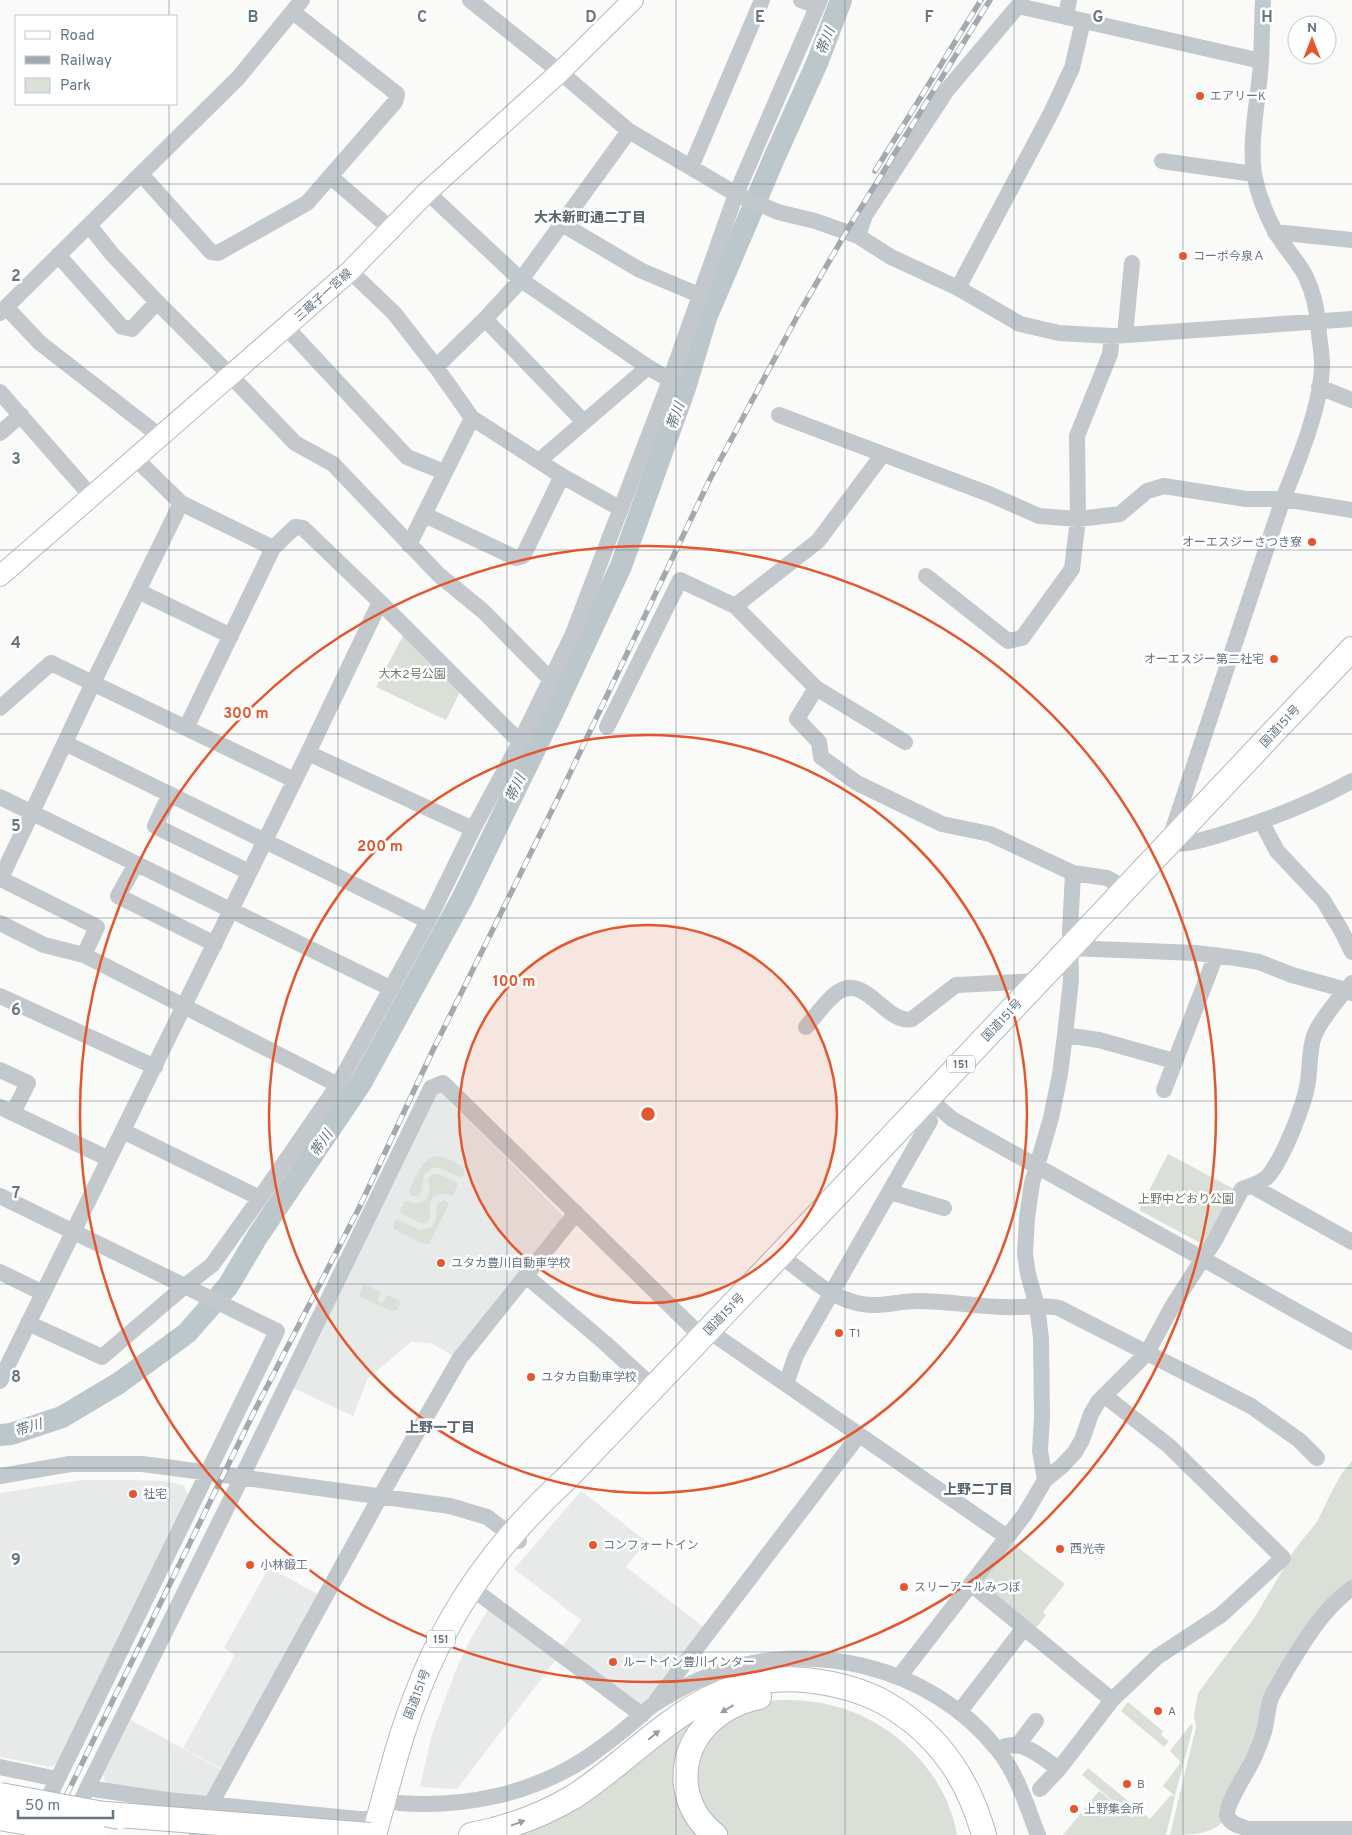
<svg xmlns="http://www.w3.org/2000/svg" width="1352" height="1835" font-family="Overpass,'Noto Sans JP',sans-serif">
<style>
.built{fill:#e8e9e9}
.green{fill:#dadfd7}
.lines{fill:none;stroke-linecap:round;stroke-linejoin:round}
.river{stroke:#bbc7cb;stroke-width:22}
.major-casing{stroke:#b5babe;stroke-width:22}
.highway-casing{stroke:#b4b9bd;stroke-width:26}
.minor{stroke:#c3c8cc;stroke-width:16}
.major{stroke:#fff;stroke-width:20}
.highway{stroke:#fff;stroke-width:24}
.rail-casing{stroke:#a2aab0;stroke-width:5.5}
.rail{stroke:#fff;stroke-width:4;stroke-dasharray:11;stroke-linecap:butt}
.highway-bridge-casing{stroke:#b4b9bd;stroke-width:26;stroke-linecap:butt}
.highway-bridge{stroke:#fff;stroke-width:24}
.oneway{fill:#939fa8}
.grid{fill:none;stroke:#657683;stroke-width:1;stroke-opacity:0.55}
.ring{fill:none;stroke:#e4572e;stroke-width:2.5}
.poi-dot{fill:#e4572e;stroke:#fff;stroke-width:2}
.labels{text-anchor:middle;stroke-width:5;stroke-linejoin:round;paint-order:stroke}
.shield{fill:#fff;stroke:#939fa8;stroke-width:1}
.shield-label{font-size:11px;font-weight:bold;fill:#657683}
.poi-label{font-size:12px;fill:#657683;stroke:#fff;text-anchor:start}
.street-label{font-size:12px;fill:#657683;stroke:#fff}
.park-label{font-size:12px;fill:#687a64;stroke:#fff}
.water-label{font-size:14px;font-style:italic;fill:#60757c;stroke:#fff}
.neighbourhood-label{font-size:14px;font-weight:bold;fill:#57646e;stroke:#fff}
.grid-label{font-size:16px;text-anchor:middle;font-weight:bold;fill:#657683;stroke:#fff;stroke-width:5;stroke-linejoin:round;paint-order:stroke}
.centre{fill:#e4572e;stroke:#fff;stroke-width:2.5}
.ring-label{font-size:15px;text-anchor:middle;font-weight:bold;fill:#e4572e;stroke:#fff;stroke-width:5;stroke-linejoin:round;paint-order:stroke}
</style>
<rect width="100%" height="100%" fill="#fafaf8"/>
<path class="built" d="M441 1091 565 1218 455 1357 431 1343 411 1342 368 1378 353 1416 293 1388 433 1095Z
M82 1480H128L163 1481 183 1485 188 1495 57 1763 51 1767 0 1757V1493Z
M581 1491 646 1541 626 1567 705 1628 640 1709 561 1648 581 1620 514 1569Z
M269 1567 319 1595 222 1769 183 1748 235 1655 224 1648Z
M490 1606 558 1657 457 1789 420 1787 432 1734 457 1667 471 1638Z
M131 1720 222 1770 206 1798 106 1784 103 1775Z"/>
<path class="green" d="M406 630 462 688 446 720 376 687Z
M1168 1154 1234 1189 1204 1245 1139 1210Z
M437 1156C446 1158 461 1163 465 1171L463 1176 459 1177 440 1168H432L424 1175 421 1193 418 1196H412L409 1191C416 1178 420 1159 437 1156Z
M433 1174H438L457 1183V1187L453 1195C449 1195 445 1193 441 1194 427 1196 430 1208 430 1218L426 1223H420L402 1214 400 1210 405 1201C409 1201 413 1204 417 1203 431 1202 430 1189 428 1179Z
M444 1200 449 1204 429 1244H424L394 1229 393 1225 397 1219 420 1230 430 1228 436 1220 437 1204Z
M366 1285 381 1292 377 1301 383 1303 387 1295 399 1300 400 1304 397 1310 391 1311 361 1297 359 1294 363 1286Z
M1352 1461V1583L1335 1594 1258 1729 1223 1821C1212 1835 1189 1835 1170 1835L1196 1727 1194 1715 1198 1693 1255 1617 1295 1549 1317 1522 1332 1491 1342 1473Z
M1011 1542 1065 1584 1043 1612 1046 1615 1035 1629 981 1587V1580Z
M781 1700C799 1700 817 1701 834 1706 894 1721 947 1774 957 1835H727L707 1817 693 1773 713 1727 767 1701Z
M1128 1702 1163 1731 1161 1735 1169 1741 1164 1747 1121 1711Z
M704 1707 692 1729 702 1835H507Z
M1192 1723 1193 1727 1175 1796 1163 1786 1181 1762 1170 1751Z
M1088 1768 1150 1819 1171 1795 1175 1797 1166 1835H1063L1099 1791 1144 1827 1082 1775Z"/>
<g class="lines">
<path class="river" d="M0 1435 11 1434 62 1417 119 1383 187 1333 228 1286 257 1237 361 1083 462 899 552 714 621 566 685 388 706 318 775 156 817 63 841 0"/>
<defs>
<path id="major" d="M0 576 350 271 427 192 560 72 633 0"/>
<path id="highway" d="M374 1835C387 1789 398 1741 416 1696 449 1608 499 1540 568 1477L780 1255 1352 649
M471 1835C508 1828 541 1816 573 1797 589 1787 604 1775 619 1763 678 1715 724 1673 806 1680 832 1683 862 1690 885 1703 938 1733 968 1778 984 1835
M715 1835C699 1823 689 1806 686 1786 681 1739 716 1706 759 1697"/>
</defs>
<use href="#major" class="major-casing"/>
<use href="#highway" class="highway-casing"/>
<path class="minor" d="M470 0 560 72 629 131 736 194 778 212 815 221 858 236 891 257 958 288 1020 324 1059 333 1112 336 1352 319
M801 0 817 6
M1263 0C1262 20 1262 41 1261 61 1259 97 1249 138 1254 174 1258 194 1265 213 1275 231 1284 247 1297 260 1305 275 1314 293 1318 314 1319 334 1320 344 1322 354 1322 364 1322 404 1298 462 1283 499L1168 844C1190 845 1210 838 1232 831 1273 818 1314 802 1352 781
M1066 17 1069 0
M1162 161 1254 174
M691 167 762 0
M141 174 211 252 218 253 307 203 395 102 397 94 293 12
M331 177 391 229
M427 192 521 280 648 367 670 380
M562 224 640 270 699 295
M89 225 111 253 157 302 231 376 295 443 333 464 439 575 483 611 550 679
M1275 232 1352 240
M858 236 865 215 947 90 1018 6 1261 61
M58 255 122 327 132 329 157 302
M350 271 394 313 436 367 472 418 562 476 621 509
M958 288 1051 113 1072 68 1083 21
M6 307 40 343 161 437
M0 313 238 78 302 0
M485 319 584 422
M286 327 407 457 444 472
M1125 335 1132 263
M436 367 485 319 521 280 629 131
M1319 387 1352 400
M0 392 92 497
M779 415 989 494 1039 516 1078 519 1120 514 1147 491 1164 486 1246 499H1283L1352 510
M0 433 21 415
M136 459 181 503 273 548 295 527 303 528 380 602 520 742
M540 460 648 367
M425 515 516 558 523 556 562 476
M409 545 472 418
M926 576 1008 641 1022 638 1072 569 1078 519 1077 436 1110 354 1112 336
M138 591 231 636
M735 606 816 688
M0 708 51 663 294 780
M607 727 680 580 735 606 818 541 883 454
M186 728 273 548
M905 742 816 688 797 719 819 742 821 757 857 783 942 824 990 834 1073 873 1107 878 1126 889
M65 743 428 921
M308 753 473 829
M170 794 155 826 249 872
M0 797 392 989
M1261 821 1277 851 1323 900 1341 930 1352 952
M136 864 118 896 215 944
M1 879 97 927 84 955
M0 880 93 683 181 503
M0 923 44 945 84 955 338 1085 428 921 473 829 520 742 572 636 670 380 736 194 820 0
M1070 948 1196 953 1236 958 1259 962 1292 975 1346 990 1352 993
M0 996 155 1067
M806 1027C815 1017 827 999 838 992 866 973 886 1025 912 1019L956 985 1039 981
M1065 1035 1099 1040 1174 1061
M0 1070 28 1083 13 1113
M1164 1090 1216 955
M928 1098 952 1119 1352 1342
M0 1107 109 1159
M1252 1186 1352 1242
M890 1192 944 1208
M0 1196 277 1331 41 1813
M260 1198 338 1085
M780 1255C802 1271 824 1293 850 1301 876 1310 894 1301 918 1301 946 1301 974 1306 1002 1307 1022 1308 1040 1304 1059 1308L1251 1406 1299 1440 1317 1458
M0 1272 43 1293
M526 1276 605 1343 654 1388
M28 1323 102 1357 186 1285 212 1265 260 1198 123 1131
M709 1331 1007 1537
M0 1381 308 753 380 602
M786 1384 796 1355 930 1121
M1105 1396 1169 1446 1283 1558 1221 1615 1157 1657 1112 1700
M0 1476 70 1464H142L166 1467 450 1506 487 1517 519 1541
M1045 1480 1040 1451 1042 1417 1041 1338 1037 1306 1028 1274 1025 1254 1027 1218 1032 1183 1051 1118 1060 1074 1065 1035 1071 980 1070 931 1073 873
M971 1584 1112 1700 1059 1769C1042 1758 1019 1735 998 1750
M1352 1588C1323 1609 1304 1641 1286 1671 1281 1680 1275 1689 1271 1698 1267 1709 1267 1721 1264 1732 1261 1742 1257 1751 1253 1760 1247 1772 1226 1804 1227 1815 1229 1824 1241 1826 1248 1829H1352
M481 1595 642 1715
M899 1677 1025 1514 1045 1480 1062 1466 1075 1452 1082 1440 1091 1414 1098 1402 1147 1353 1173 1305 1215 1240 1242 1189C1251 1186 1264 1182 1269 1175 1284 1156 1304 1106 1308 1082 1310 1068 1309 1051 1314 1036 1320 1020 1340 997 1352 983
M656 1701 859 1435
M960 1711 1024 1628
M1018 1745 1036 1721
M0 1767 57 1779
M87 1788 167 1800 358 1819H379
M1040 1789 1059 1769
M399 1803C464 1808 533 1794 588 1757 603 1746 619 1735 633 1722 640 1717 646 1710 653 1705 669 1695 694 1681 711 1675 809 1637 931 1666 997 1749 1017 1773 1027 1807 1038 1835
M73 1817 235 1491 431 1088 443 1083 702 1337
M197 1835 211 1804 380 1497 460 1358 576 1213"/>
<use href="#major" class="major"/>
<use href="#highway" class="highway"/>
<defs>
<path id="rail" d="M875 171 981 0
M47 1835 255 1410 359 1208 433 1050 563 788 710 479 798 315 849 227 990 0"/>
</defs>
<use href="#rail" class="rail-casing"/>
<use href="#rail" class="rail"/>
<defs>
<path id="highway-bridge" d="M0 1795 120 1817
M106 1814 370 1835
M0 1818 95 1835"/>
</defs>
<use href="#highway-bridge" class="highway-bridge-casing"/>
<use href="#highway-bridge" class="highway-bridge"/>
</g>
<defs><path id="oneway-solid" d="M-6-.8H1V-3.2L6.5 0L1 3.2V.8H-6Z" transform="scale(1.25)"/></defs>
<g class="oneway">
<use href="#oneway-solid" transform="translate(727 1709) rotate(149)"/>
<use href="#oneway-solid" transform="translate(654 1735) rotate(-39)"/>
<use href="#oneway-solid" transform="translate(518 1823) rotate(-20)"/>
</g>
<path class="grid" d="M169 0V16M338 0V1835M507 0V1835M676 0V1835M845 0V1835M1014 0V1835M1183 0V1835M169 104V1835M0 184H1352M0 367H1352M0 550H1352M0 734H1352M0 918H1352M0 1101H1352M0 1284H1352M0 1468H1352M0 1652H1352"/>
<circle cx="648" cy="1114" r="189" fill="#e4572e" fill-opacity=".12"/>
<g class="ring">
<circle cx="648" cy="1114" r="189"/>
<circle cx="648" cy="1114" r="379"/>
<circle cx="648" cy="1114" r="568"/>
</g>
<g class="poi-dot">
<circle cx="1200" cy="96" r="5"/>
<circle cx="1183" cy="256" r="5"/>
<circle cx="1312" cy="542" r="5"/>
<circle cx="1274" cy="659" r="5"/>
<circle cx="441" cy="1263" r="5"/>
<circle cx="839" cy="1333" r="5"/>
<circle cx="531" cy="1377" r="5"/>
<circle cx="133" cy="1494" r="5"/>
<circle cx="593" cy="1545" r="5"/>
<circle cx="1060" cy="1549" r="5"/>
<circle cx="250" cy="1565" r="5"/>
<circle cx="904" cy="1587" r="5"/>
<circle cx="613" cy="1662" r="5"/>
<circle cx="1158" cy="1711" r="5"/>
<circle cx="1127" cy="1784" r="5"/>
<circle cx="1074" cy="1809" r="5"/>
</g>
<g class="labels">
<g class="shield">
<rect x="947" y="1055.5" width="28" height="17" rx="4"/>
<rect x="427" y="1630.5" width="28" height="17" rx="4"/>
</g>
<g class="shield-label">
<text x="961" y="1068">151</text>
<text x="441" y="1643">151</text>
</g>
<g class="poi-label">
<text x="1210" y="100">エアリーK</text>
<text x="1193" y="260">コーポ今泉Ａ</text>
<text x="1302" y="546" text-anchor="end">オーエスジーさつき寮</text>
<text x="1264" y="663" text-anchor="end">オーエスジー第二社宅</text>
<text x="451" y="1267">ユタカ豊川自動車学校</text>
<text x="849" y="1337">T1</text>
<text x="541" y="1381">ユタカ自動車学校</text>
<text x="143" y="1498">社宅</text>
<text x="603" y="1549">コンフォートイン</text>
<text x="1070" y="1553">西光寺</text>
<text x="260" y="1569">小林鍛工</text>
<text x="914" y="1591">スリーアールみつぼ</text>
<text x="623" y="1666">ルートイン豊川インター</text>
<text x="1168" y="1715">A</text>
<text x="1137" y="1788">B</text>
<text x="1084" y="1813">上野集会所</text>
</g>
<g class="street-label">
<text transform="translate(323 295) rotate(-42)" y="4">三蔵子一宮線</text>
<text transform="translate(1280 726) rotate(-47)" y="4">国道151号</text>
<text transform="translate(1002 1020) rotate(-47)" y="4">国道151号</text>
<text transform="translate(724 1314) rotate(-46)" y="4">国道151号</text>
<text transform="translate(417 1694) rotate(-69)" y="4">国道151号</text>
</g>
<g class="park-label">
<text x="412" y="678">大木2号公園</text>
<text x="1186" y="1203">上野中どおり公園</text>
</g>
<g class="water-label">
<text transform="translate(825 41) rotate(-69)" y="5">帯川</text>
<text transform="translate(675 416) rotate(-70)" y="5">帯川</text>
<text transform="translate(515 788) rotate(-65)" y="5">帯川</text>
<text transform="translate(321 1143) rotate(-56)" y="5">帯川</text>
<text transform="translate(28 1427) rotate(-16)" y="5">帯川</text>
</g>
<g class="neighbourhood-label">
<text x="590" y="222">大木新町通二丁目</text>
<text x="440" y="1432">上野一丁目</text>
<text x="978" y="1494">上野二丁目</text>
</g>
</g>
<g class="grid-label">
<text x="253" y="22">B</text>
<text x="422" y="22">C</text>
<text x="591" y="22">D</text>
<text x="760" y="22">E</text>
<text x="929" y="22">F</text>
<text x="1098" y="22">G</text>
<text x="1267" y="22">H</text>
<text x="16" y="281">2</text>
<text x="16" y="464">3</text>
<text x="16" y="648">4</text>
<text x="16" y="831">5</text>
<text x="16" y="1015">6</text>
<text x="16" y="1198">7</text>
<text x="16" y="1382">8</text>
<text x="16" y="1565">9</text>
</g>
<circle cx="648" cy="1114" r="8" class="centre"/>
<g class="ring-label">
<text x="246" y="718">300 m</text>
<text x="380" y="851">200 m</text>
<text x="514" y="986">100 m</text>
</g>
<rect x="15" y="15" width="162" height="90" fill="#ffffff" stroke="#c1c8cd"/>
<rect x="25" y="31" width="25" height="8" fill="#ffffff" stroke="#c1c8cd"/>
<text x="60" y="40" font-size="15" fill="#657683">Road</text>
<rect x="25" y="56" width="25" height="8" fill="#a2aab0" stroke="#c1c8cd"/>
<text x="60" y="65" font-size="15" fill="#657683">Railway</text>
<rect x="25" y="78" width="25" height="15" fill="#dadfd7" stroke="#c1c8cd"/>
<text x="60" y="90" font-size="15" fill="#657683">Park</text>
<g transform="translate(1312 40)"><circle r="24" fill="#ffffff" stroke="#c1c8cd"/>
<path d="M0-4L9 19L0 12L-9 19Z" fill="#e4572e"/>
<text y="-8" font-size="14" font-weight="bold" text-anchor="middle" fill="#657683">N</text>
</g>
<path d="M18 1810v8h95v-8" fill="none" stroke="#657683" stroke-width="2.5"/>
<text x="25" y="1810" font-size="15" fill="#657683" stroke="#ffffff" stroke-width="4" paint-order="stroke">50 m</text>
</svg>
